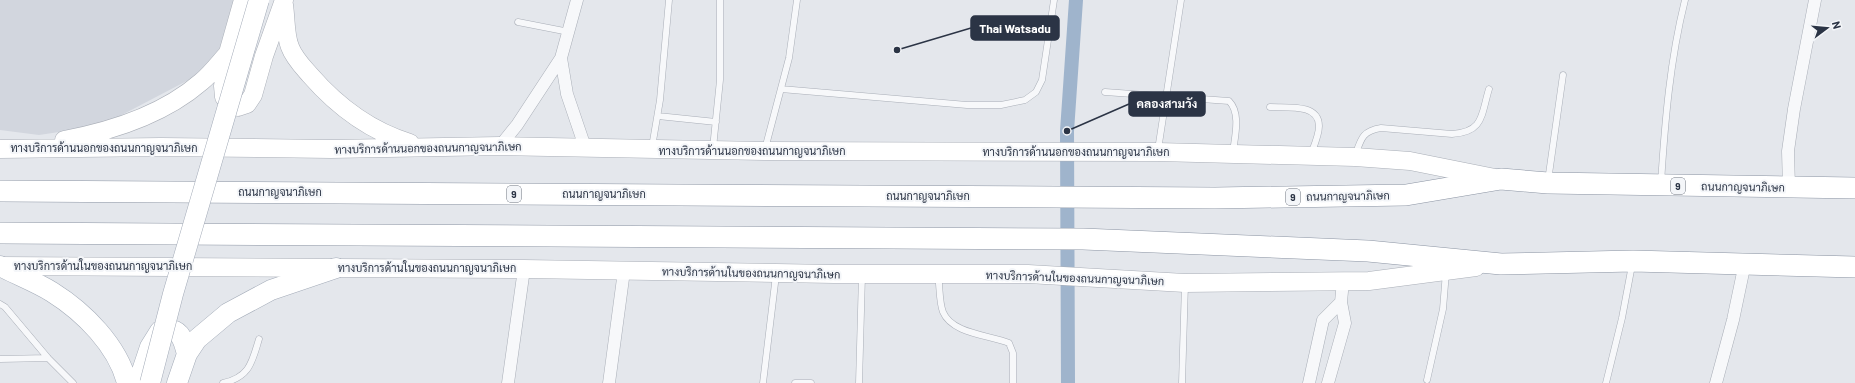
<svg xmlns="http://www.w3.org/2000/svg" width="1855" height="383" font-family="Barlow,Sarabun,sans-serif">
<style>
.built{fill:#d2d6de}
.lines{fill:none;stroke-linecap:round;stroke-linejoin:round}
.canal{stroke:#9fb4cc;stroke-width:14}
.service-casing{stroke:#a9aeb7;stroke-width:7}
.minor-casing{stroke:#a9aeb7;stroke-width:13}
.secondary-casing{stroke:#a9aeb7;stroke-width:19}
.primary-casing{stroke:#a3abb8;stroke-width:21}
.trunk-casing{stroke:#8b94a3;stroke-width:22}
.service{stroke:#f7f8fa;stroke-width:6}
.minor{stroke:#f7f8fa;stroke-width:12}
.secondary{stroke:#fff;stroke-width:18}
.primary{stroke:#fff;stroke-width:20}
.trunk{stroke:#fff;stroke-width:21}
.primary-bridge-casing{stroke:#a3abb8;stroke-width:21;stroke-linecap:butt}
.primary-bridge{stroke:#fff;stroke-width:20}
.labels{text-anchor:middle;stroke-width:4;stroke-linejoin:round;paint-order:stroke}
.shield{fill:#f4f6f9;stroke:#676e7b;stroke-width:1}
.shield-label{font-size:10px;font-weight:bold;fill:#2b3445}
.street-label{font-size:11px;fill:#2b3445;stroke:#f4f6f9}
.leader{fill:none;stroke:#2b3445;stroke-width:1.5}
.callout-dot{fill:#2b3445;stroke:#f4f6f9;stroke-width:1.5}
.callout{fill:#2b3445;stroke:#2b3445;stroke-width:1.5}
.callout-label{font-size:12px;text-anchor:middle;font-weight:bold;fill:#fff}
</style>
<rect width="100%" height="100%" fill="#e4e7ec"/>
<path class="built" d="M0 0H237L226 40 200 74 114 119 86 128 39 135 0 130Z"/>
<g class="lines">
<path class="canal" d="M1068 383 1067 131 1076 0"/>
<defs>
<path id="service" d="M518 22 569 32
M781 89 967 105H1001L1025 100 1036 92 1042 80 1054 0
M1105 92 1229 101C1241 113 1235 136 1233 152
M1270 107C1286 108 1319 103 1319 126 1319 135 1314 146 1311 154
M658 116 716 122
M652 147 660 100 669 0
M713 148 720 80V0
M765 149 789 58 797 0
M1158 150 1181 0
M1355 156C1361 139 1362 131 1381 128L1452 134C1484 132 1481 115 1489 89
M1548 181 1563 75
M1661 183C1665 121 1670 60 1685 0
M938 275C940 287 939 302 943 312 952 334 990 335 1009 343L1013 353V383
M0 304 5 307 48 358 73 383
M0 359 48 358
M1427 380 1443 309 1446 272
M223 383C250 377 252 362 259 339
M763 383 776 275
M795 383H811
M859 383 862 275
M1182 383 1185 284
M1606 383 1622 318 1632 265"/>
<path id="minor" d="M561 58 567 94 585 147
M500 146 517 125 561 58 577 0
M1789 188 1788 151 1794 109 1815 0
M508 383 524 269
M609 383 624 271
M1309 383 1323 320 1341 302
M1328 383 1345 323 1341 302 1343 281
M1716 383 1733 320 1745 263"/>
<path id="secondary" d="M243 0 228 53 223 86 224 97 231 104 238 107 247 104 253 95 264 56 284 0
M284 5C286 18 285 35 290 47 294 58 303 67 310 75 337 106 370 131 410 143
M64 140C112 131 164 114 201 82 211 74 219 63 228 53
M0 149 161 147 331 149 500 146 765 151 1158 152 1355 157 1410 161 1495 178
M0 266 524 269 834 274H1028L1185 283 1369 281 1476 267"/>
<path id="primary" d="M0 266C17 275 36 282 52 292 84 312 118 346 127 383
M138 383 150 347 160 331C180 326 183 338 187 354
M177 383 187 354 197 339 228 313 271 290 336 268"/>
<path id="trunk" d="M0 191 1215 198 1406 195 1501 179 1548 183 1855 188
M0 233 1083 239 1368 251 1501 264 1633 261 1855 267"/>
</defs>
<use href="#service" class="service-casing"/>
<use href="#minor" class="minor-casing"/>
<use href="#secondary" class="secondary-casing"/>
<use href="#primary" class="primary-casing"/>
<use href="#trunk" class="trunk-casing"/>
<use href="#service" class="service"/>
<use href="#minor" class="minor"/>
<use href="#secondary" class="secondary"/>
<use href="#primary" class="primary"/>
<use href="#trunk" class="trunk"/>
<defs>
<path id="primary-bridge" d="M150 383 173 294 259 0"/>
</defs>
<use href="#primary-bridge" class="primary-bridge-casing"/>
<use href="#primary-bridge" class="primary-bridge"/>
</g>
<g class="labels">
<g class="shield">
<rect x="1671" y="178" width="14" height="16" rx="3"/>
<rect x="507" y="186" width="14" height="16" rx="3"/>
<rect x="1286" y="189" width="14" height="16" rx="3"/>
</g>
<g class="shield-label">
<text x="1678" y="190">9</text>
<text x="514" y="198">9</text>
<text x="1293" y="201">9</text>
</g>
<g class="street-label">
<text x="104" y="152">ทางบริการด้านนอกของถนนกาญจนาภิเษก</text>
<text transform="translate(428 148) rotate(-1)" y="4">ทางบริการด้านนอกของถนนกาญจนาภิเษก</text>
<text x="752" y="155">ทางบริการด้านนอกของถนนกาญจนาภิเษก</text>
<text x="1076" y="156">ทางบริการด้านนอกของถนนกาญจนาภิเษก</text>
<text transform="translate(1743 187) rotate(1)" y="4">ถนนกาญจนาภิเษก</text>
<text x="280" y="196">ถนนกาญจนาภิเษก</text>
<text x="604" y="198">ถนนกาญจนาภิเษก</text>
<text x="928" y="200">ถนนกาญจนาภิเษก</text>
<text transform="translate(1348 196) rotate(-1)" y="4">ถนนกาญจนาภิเษก</text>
<text x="103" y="270">ทางบริการด้านในของถนนกาญจนาภิเษก</text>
<text x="427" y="272">ทางบริการด้านในของถนนกาญจนาภิเษก</text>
<text transform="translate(751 273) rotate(1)" y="4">ทางบริการด้านในของถนนกาญจนาภิเษก</text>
<text transform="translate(1075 278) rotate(2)" y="4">ทางบริการด้านในของถนนกาญจนาภิเษก</text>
</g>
</g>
<path class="leader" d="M897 50L971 28M1067 131L1129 104"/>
<g class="callout-dot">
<circle cx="897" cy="50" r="4"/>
<circle cx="1067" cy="131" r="4"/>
</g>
<g class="callout">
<rect x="971" y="16" width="88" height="24" rx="4"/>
<rect x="1129" y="92" width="76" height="24" rx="4"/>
</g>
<g class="callout-label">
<text x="1015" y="33">Thai Watsadu</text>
<text x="1167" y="108">คลองสามวัง</text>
</g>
<g transform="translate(1827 28) rotate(74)" stroke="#f4f6f9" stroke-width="3" paint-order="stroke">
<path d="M0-3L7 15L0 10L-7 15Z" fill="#2b3445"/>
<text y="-6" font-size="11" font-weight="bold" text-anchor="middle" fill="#2b3445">N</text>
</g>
</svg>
